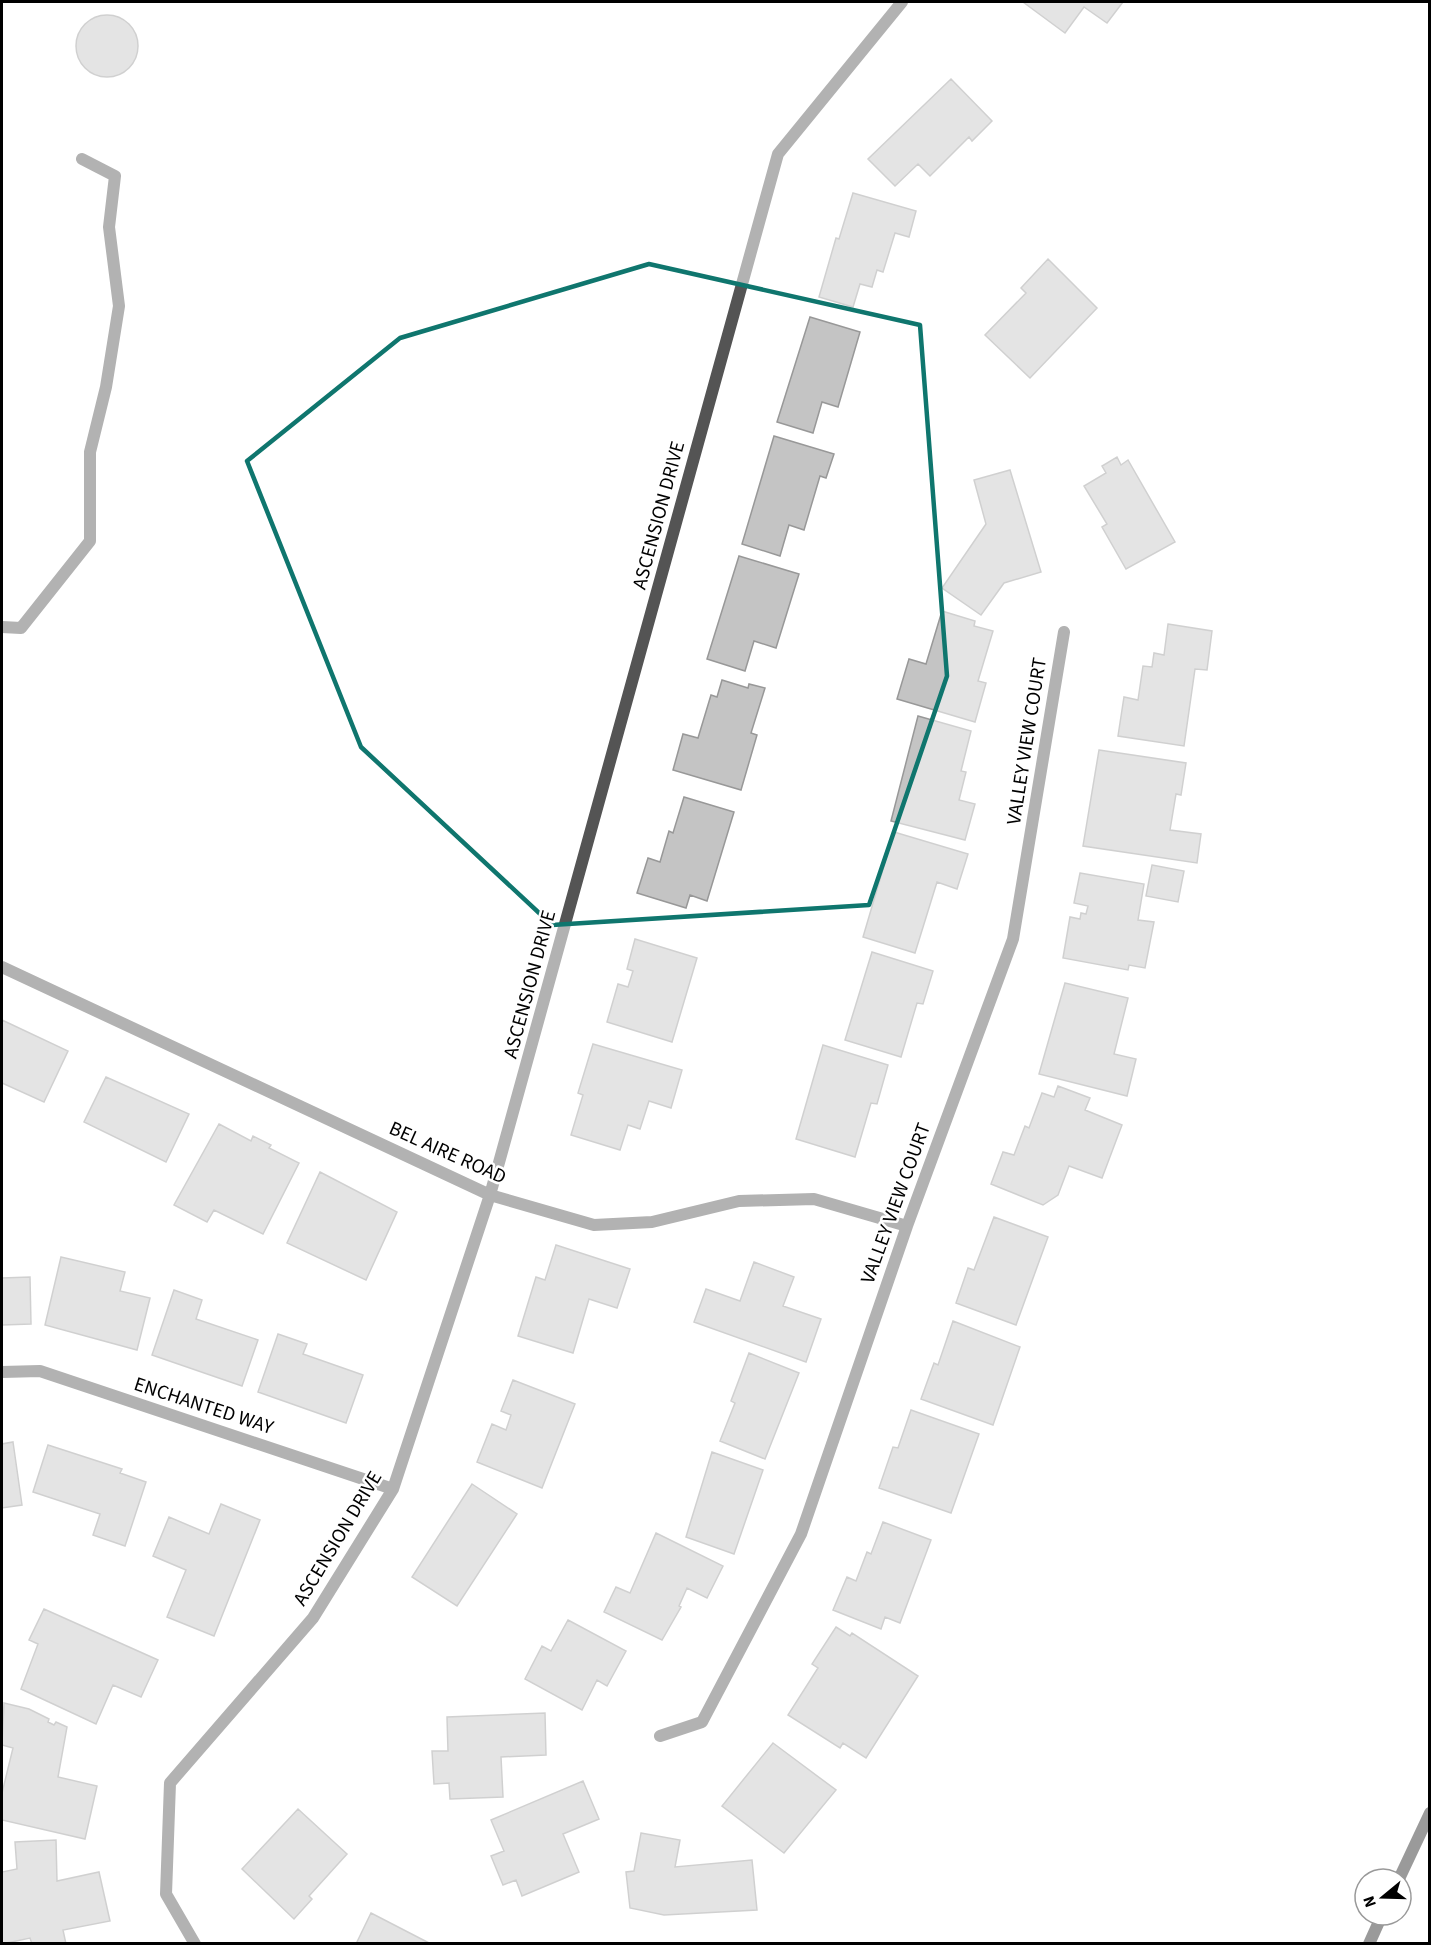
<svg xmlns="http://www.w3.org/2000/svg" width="1431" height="1945" font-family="'Source Sans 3',sans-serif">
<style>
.building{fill:#c4c4c4;stroke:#989898;stroke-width:1.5}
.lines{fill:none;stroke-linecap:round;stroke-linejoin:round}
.lane{stroke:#545454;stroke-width:12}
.street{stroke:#545454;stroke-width:12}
.secondary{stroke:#212121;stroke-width:12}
.marked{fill:none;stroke:#0f766e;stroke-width:4.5;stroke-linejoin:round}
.labels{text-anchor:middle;stroke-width:5;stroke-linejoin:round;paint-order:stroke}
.street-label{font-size:20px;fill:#000;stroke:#fff}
</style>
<rect width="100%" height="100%" fill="#fff"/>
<path class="building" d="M1023 2H1123L1107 23 1084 7 1065 33Z
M76 46a31 31 0 1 1 62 0a31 31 0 1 1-62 0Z
M951 79 992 121 972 141 969 137 930 176 918 164 895 186 868 159Z
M853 193 916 211 909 237 895 233 883 272 877 270 872 287 860 284 853 307 819 297 836 238 839 239Z
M1048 259 1097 308 1030 378 985 335 1026 293 1021 288Z
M810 317 860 332 838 407 822 402 813 433 777 422Z
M774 436 834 454 826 478 820 476 804 530 789 525 780 556 742 544Z
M1117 457 1121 465 1128 460 1175 542 1126 569 1102 527 1107 524 1084 486 1106 473 1102 466Z
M1010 470 1041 572 1004 583 981 615 942 588 986 524 974 480Z
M739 556 799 574 776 648 754 641 745 671 707 659Z
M942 611 975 621 974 626 993 631 978 681 986 683 975 722 897 699 909 659 926 664Z
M1168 624 1212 631 1207 670 1195 669 1184 746 1118 736 1124 697 1138 700 1143 666 1152 667 1154 653 1164 655Z
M722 680 748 688 749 684 765 688 751 733 757 735 741 790 673 770 683 734 698 738 711 695 717 697Z
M918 716 971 731 961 771 966 772 959 800 975 804 965 840 891 821Z
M1099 750 1186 763 1181 795 1176 794 1170 830 1201 834 1197 863 1083 846Z
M684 797 734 812 707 901 690 895 686 908 637 893 648 858 660 862 669 831 673 833Z
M894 832 968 854 957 889 937 882 915 953 863 937Z
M1152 865 1184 871 1178 902 1146 896Z
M1080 873 1144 884 1138 920 1154 922 1145 968 1129 965 1128 970 1063 958 1070 917 1080 919 1081 913 1086 914 1088 906 1074 903Z
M635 939 697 958 672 1042 607 1022 618 984 628 987 633 971 627 969Z
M872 952 933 971 923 1004 917 1003 901 1057 845 1040Z
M1065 983 1128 998 1114 1054 1136 1059 1127 1096 1039 1074Z
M2 1020 68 1051 44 1102 2 1083Z
M593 1044 682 1070 671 1108 649 1101 640 1129 628 1125 620 1150 571 1135 583 1095 578 1093Z
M823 1045 888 1065 877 1104 871 1103 855 1157 796 1139Z
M106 1077 189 1114 166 1162 84 1122Z
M1058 1086 1090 1098 1085 1110 1122 1125 1102 1178 1069 1166 1058 1195 1043 1205 991 1184 1003 1152 1014 1155 1025 1126 1029 1128 1042 1093 1054 1097Z
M219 1124 251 1141 253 1136 271 1145 269 1148 299 1163 263 1234 214 1210 207 1222 174 1205Z
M320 1172 397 1212 366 1280 287 1243Z
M994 1217 1048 1237 1016 1325 956 1303 968 1268 974 1270Z
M556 1245 630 1269 617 1308 589 1299 573 1353 518 1336 536 1277 545 1280Z
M61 1257 125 1272 120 1291 150 1298 137 1350 45 1325Z
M754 1262 794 1277 783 1306 821 1319 806 1362 694 1322 706 1289 740 1301Z
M30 1277 31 1324 2 1325V1278Z
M174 1290 202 1300 196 1319 258 1340 242 1386 152 1355Z
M953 1321 1020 1347 993 1425 921 1399 934 1363 938 1365Z
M278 1334 307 1344 303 1354 363 1375 346 1423 258 1392Z
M749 1353 799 1373 765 1459 720 1441 735 1403 731 1401Z
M513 1380 575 1404 542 1488 477 1462 492 1424 506 1430 511 1415 501 1411Z
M911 1410 979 1434 951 1513 879 1488 893 1447 898 1448Z
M13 1442 22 1505 2 1508V1444Z
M48 1445 122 1469 120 1473 146 1482 125 1546 93 1535 100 1514 33 1492Z
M712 1452 763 1470 734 1554 686 1537Z
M472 1484 517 1514 457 1606 412 1577Z
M221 1504 260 1520 214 1636 167 1617 186 1570 153 1556 169 1517 209 1534Z
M883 1522 931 1540 900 1623 885 1617 881 1629 833 1610 847 1577 856 1581 867 1552 871 1554Z
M656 1533 723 1566 707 1598 687 1588 679 1606 681 1607 662 1640 604 1612 616 1587 630 1593Z
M44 1609 158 1660 141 1697 113 1685 96 1724 21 1689 38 1644 29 1640Z
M568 1620 626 1651 607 1686 597 1680 582 1710 525 1679 542 1646 551 1651Z
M836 1627 850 1636 852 1633 918 1676 866 1758 843 1743 840 1748 788 1715 818 1668 812 1664Z
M4 1703 29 1709 49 1719 48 1722 54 1725 56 1722 67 1727 58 1777 97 1786 85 1839 2 1820V1793L13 1748 2 1745Z
M545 1713 546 1755 501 1757 503 1797 450 1799 449 1783 434 1784 432 1751H448L447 1717Z
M773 1743 836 1790 784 1853 722 1806Z
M583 1781 599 1819 563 1834 579 1872 522 1896 516 1880 503 1885 491 1856 504 1851 491 1820Z
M298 1809 347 1854 309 1896 312 1899 294 1919 242 1869Z
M641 1833 680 1840 675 1867 752 1860 757 1910 664 1915 630 1908 626 1872 634 1871Z
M56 1840 57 1881 99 1872 110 1921 63 1930 66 1944H32L30 1938 2 1944V1872L17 1869 15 1842Z
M371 1913 431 1944H356Z"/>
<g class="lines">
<path class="lane" d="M2 627 21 628 90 541V452L106 387 119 306 109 227 115 176 82 159"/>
<path class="street" d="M2 967 490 1195 594 1225 652 1222 739 1201 814 1199 907 1226
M2 1372 40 1371 393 1489
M660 1736 702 1722 801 1534 907 1226 1013 939 1064 632
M195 1944 166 1894 170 1783 313 1618 393 1489 490 1195 778 154 902 2"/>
<path class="secondary" d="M1399 1879 1430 1813
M1369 1944 1382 1915"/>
</g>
<path d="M0 0H1431V1945H0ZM649 264 920 325 947 676 869 905 552 925 361 747 247 461 400 338Z" fill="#fff" fill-opacity=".55" fill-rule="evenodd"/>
<path class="marked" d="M649 264 920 325 947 676 869 905 552 925 361 747 247 461 400 338Z"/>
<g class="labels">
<g class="street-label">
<text transform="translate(658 515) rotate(-75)" y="7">ASCENSION DRIVE</text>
<text transform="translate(1026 741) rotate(-81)" y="7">VALLEY VIEW COURT</text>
<text transform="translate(529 984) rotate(-75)" y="7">ASCENSION DRIVE</text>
<text transform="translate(448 1152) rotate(24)" y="7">BEL AIRE ROAD</text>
<text transform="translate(895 1203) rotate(-70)" y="7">VALLEY VIEW COURT</text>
<text transform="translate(204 1405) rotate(18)" y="7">ENCHANTED WAY</text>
<text transform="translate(337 1538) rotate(-59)" y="7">ASCENSION DRIVE</text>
</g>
</g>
<rect width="1431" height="1945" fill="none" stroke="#000000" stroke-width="6"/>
<g transform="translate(1383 1897) rotate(251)"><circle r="28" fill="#ffffff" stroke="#999999" stroke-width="1.5"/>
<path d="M0-4.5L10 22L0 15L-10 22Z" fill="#000000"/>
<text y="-9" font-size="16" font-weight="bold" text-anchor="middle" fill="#000000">N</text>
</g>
</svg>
